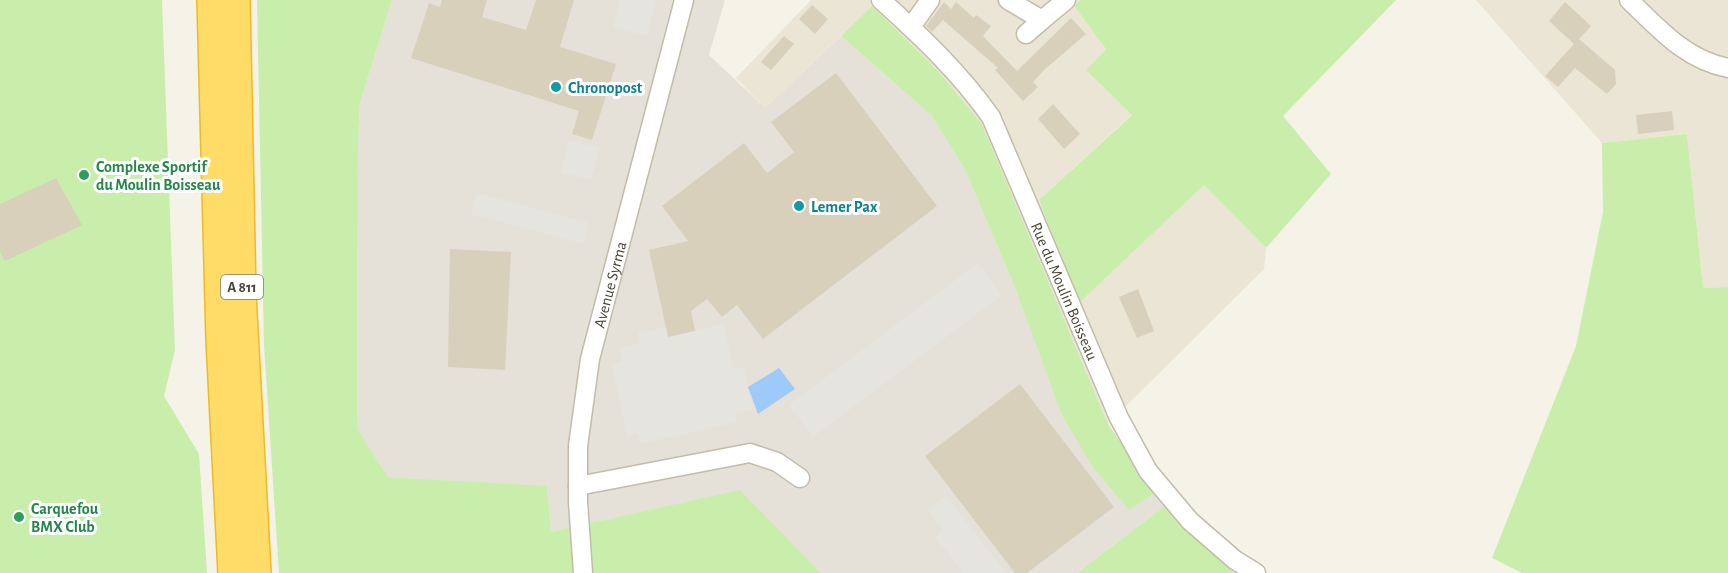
<svg xmlns="http://www.w3.org/2000/svg" width="1728" height="573" font-family="'Alegreya Sans',sans-serif">
<style>
.residential{fill:#eae5d4}
.industrial{fill:#e5e1d9}
.green{fill:#c9eeab}
.parking{fill:#e6e4df}
.water{fill:#9dcaf9}
.building{fill:#d8d0bb}
.lines{fill:none;stroke-linecap:round;stroke-linejoin:round}
.minor-casing{stroke:#c2bca8;stroke-width:21}
.highway-casing{stroke:#efba27;stroke-width:30}
.minor{stroke:#fff;stroke-width:18}
.highway{stroke:#ffdc68;stroke-width:27}
.culture-dot{fill:#0f9aa8;stroke:#fff;stroke-width:2}
.leisure-dot{fill:#2e9e5b;stroke:#fff;stroke-width:2}
.labels{text-anchor:middle;stroke-width:6;stroke-linejoin:round;paint-order:stroke}
.shield{fill:#fff;stroke:#807c72;stroke-width:1.5}
.shield-label{font-size:15px;font-weight:bold;fill:#494435}
.culture-label{font-size:16px;font-weight:bold;fill:#0d838f;stroke:#fff;text-anchor:start}
.leisure-label{font-size:16px;font-weight:bold;fill:#27864d;stroke:#fff;text-anchor:start}
.street-label{font-size:16px;fill:#494435;stroke:#fff}
</style>
<rect width="100%" height="100%" fill="#f5f2e7"/>
<path class="residential" d="M811 0H1081L1074 6 1106 49 1086 70 1132 114 1039 200 1079 303 1204 185 1266 248 1264 269 1108 424 982 124 938 71 872 6 765 108 736 78Z
M1476 0H1728V287L1703 288 1687 134 1602 143Z"/>
<path class="industrial" d="M392 0H725L709 55 765 108 841 36 932 116 965 170 1016 290 1128 509 1155 493 1166 505 1077 573H821L740 491 551 532 547 487 388 477 357 428 358 139 360 103Z"/>
<path class="green" d="M0 0H162L175 350 164 396 199 454 207 573H0Z
M257 0H392L360 103 358 139 357 428 388 477 547 486 551 532 740 490 821 573H279L264 345Z
M1081 0H1396L1283 116 1331 174 1266 248 1204 185 1079 303 1039 200 1132 115 1086 70 1106 49 1074 6Z
M872 6 938 71 982 124 1108 424 1155 493 1129 510 1092 466 1062 415 1016 290 965 170 932 116 841 36Z
M1687 134 1703 288 1728 287V573H1522L1492 558 1576 346 1603 212 1602 143Z
M1166 505 1234 573H1077Z"/>
<path class="parking" d="M620 0H656L647 36 613 27Z
M569 140 600 148 591 180 561 172Z
M477 193 589 223 584 244 471 214Z
M978 263 1002 295 813 437 789 405Z
M724 324 733 369 744 367 753 409 735 413 737 422 640 444 638 434 627 436 612 364 622 362 619 348 640 343 638 333 666 327 668 337Z
M946 496 1006 573H964L935 537 943 530 928 510Z"/>
<path class="water" d="M779 368 795 389 758 414 748 387Z"/>
<path class="building" d="M442 0H487L482 17 526 30 536 0H574L560 47 616 64 592 140 572 134 579 111 411 58 429 3 440 7Z
M944 2 951 9 956 2 974 18 976 15 991 26 983 36 1017 71 1071 18 1086 34 1044 70 1033 82 1038 87 1023 101 995 70 998 68 943 20 932 32 926 26Z
M1565 2 1591 26 1579 39 1615 70 1616 84 1607 94 1575 68 1558 87 1545 76 1574 44 1549 21Z
M812 5 828 19 815 34 799 19Z
M784 36 794 44 771 70 761 62Z
M836 73 937 206 763 339 737 305 722 317 707 299 691 311 695 331 668 337 649 250 688 241 662 206 744 143 767 173 794 152 771 122Z
M1053 104 1080 134 1064 149 1038 119Z
M1672 111 1674 130 1638 134 1636 115Z
M56 178 82 225 5 261 0 251V204Z
M450 249 511 252 505 370 448 367Z
M1138 289 1154 331 1137 338 1119 297Z
M1020 384 1114 507 1027 573H1015L925 456Z"/>
<g class="lines">
<defs>
<g id="minor">
<path id="s1" d="M881 0C922 37 959 72 991 117L1119 418 1148 471 1190 521 1235 560 1256 573"/>
<path d="M1008 0 1042 20 1066 0"/>
<path d="M1629 0C1659 29 1686 60 1728 68"/>
<path d="M911 27 930 0"/>
<path d="M1026 34 1042 20"/>
<path d="M578 486 750 453 777 462 800 478"/>
<path id="s2" d="M583 573 578 502V446L590 359 684 0"/>
</g>
<path id="highway" d="M211 0 220 340 232 573
M236 0 242 294 257 573"/>
</defs>
<use href="#minor" class="minor-casing"/>
<use href="#highway" class="highway-casing"/>
<use href="#minor" class="minor"/>
<use href="#highway" class="highway"/>
</g>
<g class="culture-dot">
<circle cx="556" cy="87" r="6"/>
<circle cx="799" cy="206" r="6"/>
</g>
<g class="leisure-dot">
<circle cx="84" cy="175" r="6"/>
<circle cx="19" cy="517" r="6"/>
</g>
<g class="labels">
<rect class="shield" x="221" y="275" width="42" height="24" rx="4.5"/>
<g class="shield-label">
<text x="242" y="292">A 811</text>
</g>
<g class="culture-label">
<text x="568" y="93">Chronopost</text>
<text x="811" y="212">Lemer Pax</text>
</g>
<g class="leisure-label">
<text x="96" y="172">Complexe Sportif<tspan x="96" dy="18">du Moulin Boisseau</tspan></text>
<text x="31" y="514">Carquefou<tspan x="31" dy="18">BMX Club</tspan></text>
</g>
<g class="street-label">
<text dy="6" stroke="none"><textPath href="#s2" startOffset="292">Avenue Syrma</textPath></text>
<text dy="6" stroke="none"><textPath href="#s1" startOffset="350">Rue du Moulin Boisseau</textPath></text>
</g>
</g>
</svg>
